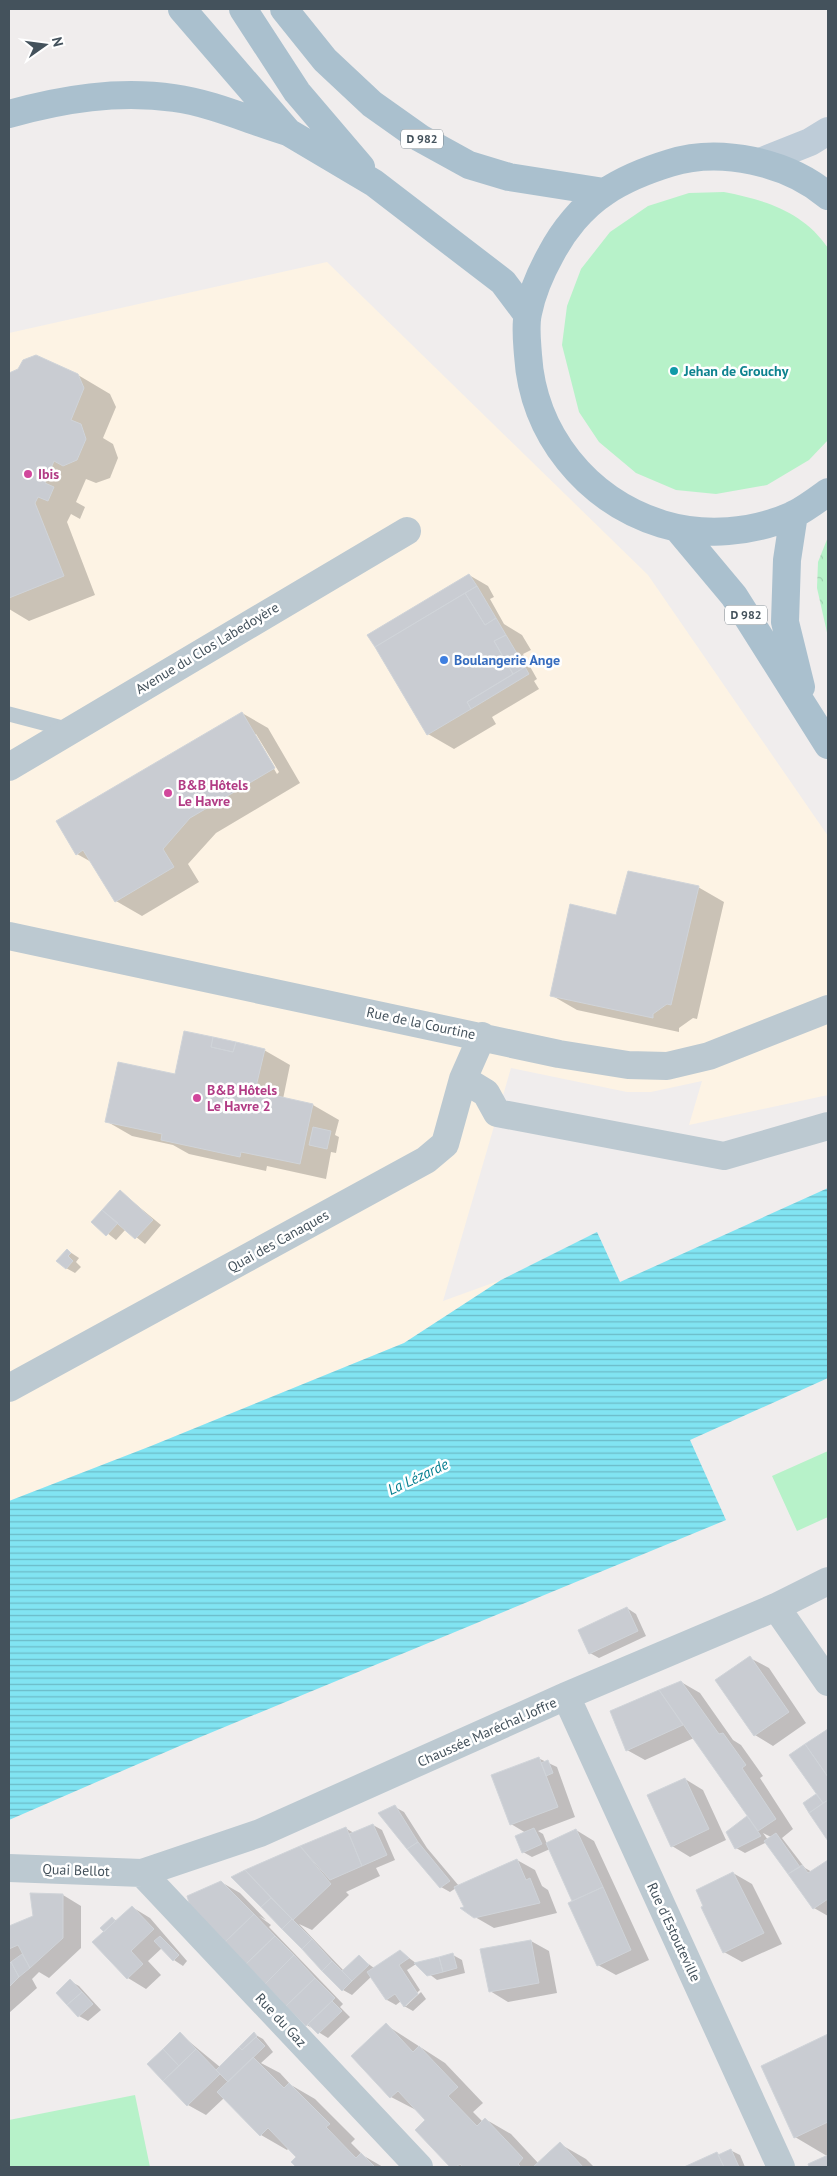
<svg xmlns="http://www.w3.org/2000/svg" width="837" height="2176" font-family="'PT Sans',sans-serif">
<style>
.commercial{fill:#fdf3e4}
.green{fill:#b7f2c9}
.park{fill:url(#park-crowns)}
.water{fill:url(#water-rules)}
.shadow{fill:#0003;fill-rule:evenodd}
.building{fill:#c9ccd2;stroke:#d0d4d9}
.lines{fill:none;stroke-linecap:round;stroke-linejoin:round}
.lane{stroke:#bcc9d1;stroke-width:15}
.street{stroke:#bcc9d1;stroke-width:28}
.secondary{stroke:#beccd8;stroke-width:28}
.primary{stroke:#aac0ce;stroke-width:28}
.culture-dot{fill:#0f9aa8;stroke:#fff;stroke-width:2}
.hotel-dot{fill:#d1479c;stroke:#fff;stroke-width:2}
.shop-dot{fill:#3f7fe0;stroke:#fff;stroke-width:2}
.labels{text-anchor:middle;stroke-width:5;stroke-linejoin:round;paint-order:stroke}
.shield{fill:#fff;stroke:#7c868d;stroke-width:1}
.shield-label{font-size:12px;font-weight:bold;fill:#44525c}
.culture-label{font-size:14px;font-weight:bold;fill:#0d838f;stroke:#fff;text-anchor:start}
.hotel-label{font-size:14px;font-weight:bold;fill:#b23c85;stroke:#fff;text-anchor:start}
.street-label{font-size:14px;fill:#44525c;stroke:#fff}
.shop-label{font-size:14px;font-weight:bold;fill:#366cbe;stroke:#fff;text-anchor:start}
.water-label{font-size:15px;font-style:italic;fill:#057f90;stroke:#fff}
</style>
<defs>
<pattern id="park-crowns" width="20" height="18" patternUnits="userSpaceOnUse" patternTransform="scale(1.25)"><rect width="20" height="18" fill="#b7f2c9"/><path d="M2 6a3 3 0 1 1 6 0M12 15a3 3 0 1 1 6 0" fill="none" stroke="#9fd1af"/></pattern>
<pattern id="water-rules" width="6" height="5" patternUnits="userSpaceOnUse" patternTransform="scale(1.25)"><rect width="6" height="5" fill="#81e4f2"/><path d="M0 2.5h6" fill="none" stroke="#6bbbc7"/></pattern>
</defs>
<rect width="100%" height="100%" fill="#f0eded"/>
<path class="commercial" d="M327 262 648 575 828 836V1095L689 1125 702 1081 651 1092H627L511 1068 443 1301 501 1280 404 1343 151 1446 9 1501V333Z"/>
<path class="green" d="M724 192C764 200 803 211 828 248V440L809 460 767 485 716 494 676 490 636 473 599 442 579 412 562 345 567 306 581 269 610 232 648 206 689 193Z
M828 1451V1517L797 1531 772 1476Z
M135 2095 150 2167H9V2120Z"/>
<path class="park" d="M828 537V637L817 588 818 562Z"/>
<path class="water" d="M828 1188V1378L690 1440 726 1520 198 1738 9 1820V1501L151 1446 404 1343 501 1280 597 1232 620 1282Z"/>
<path class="shadow" d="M19 370 78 375 110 394 116 407 103 438 113 444 118 458 110 478 96 483 86 479 76 502 85 507 80 519 71 514 67 522 95 595 29 621 9 609V374Z
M469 575 488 586 494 597 490 599 504 624 522 635 531 650 523 654 537 679 534 681 539 689 492 717 496 724 454 749 428 734Z
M242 713 268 728 300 783 216 833 188 864 199 882 142 916 116 901 93 863 77 854ZM254 734H256L279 772 277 774Z
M698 887 724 902 697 1019 693 1018 679 1028V1032L577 1010 551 995 617 916Z
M264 1050 290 1065 283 1099 313 1105 339 1120 335 1135 339 1137 336 1153 331 1152 326 1179 267 1166 266 1171 189 1154 173 1145 132 1136 106 1121 176 1075Z
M121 1192 161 1225 145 1244 126 1229 116 1240 93 1222Z
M67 1250 79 1258 76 1262 81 1267 75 1273 66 1268Z
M627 1608 636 1614 646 1636 599 1658 590 1653Z
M750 1658 769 1668 806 1723 773 1746 755 1735Z
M681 1682 700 1693 733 1740 741 1745 763 1776 760 1778 793 1829 782 1838 805 1868 812 1872 828 1861V1916L814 1908 767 1842 745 1853 736 1848 747 1818 752 1821 694 1738 645 1760 627 1750 611 1712ZM763 1833 771 1837 768 1840Z
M828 1731V1839L804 1804 818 1795Z
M538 1758 557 1767 575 1817 538 1831 543 1834 547 1844 576 1830 594 1841 649 1960 616 1975 598 1965 574 1902 550 1849 532 1857 523 1852 526 1833 511 1824Z
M685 1779 703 1790 726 1840 690 1857 672 1846Z
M395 1807 404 1812 427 1848 459 1886 517 1860 535 1870 542 1886 548 1890 557 1913 494 1928 475 1917 465 1907 456 1888 450 1892 441 1887 380 1813Z
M373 1825 382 1830 395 1860 376 1868 380 1876 346 1892 349 1895 312 1930 299 1924 344 1971 359 1957 374 1968 400 1951 417 1964 453 1955 462 1960 465 1973 437 1980 416 1964 407 1970 420 1990 406 2003V2006L421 1992 426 1999 413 2011 404 2006 401 2001 396 2005 387 2000 372 1976 352 1995 343 1990 234 1877 345 1828 354 1833Z
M733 1873 752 1884 782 1944 742 1962 724 1952Z
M221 1882 240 1893 266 1920 259 1916 271 1925 269 1927 343 2004 340 2007 350 2017 328 2038 307 2025Z
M63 1895 81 1906V1948L49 1978 39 1972 32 1979 37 1988 9 2013V1928L34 1916Z
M132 1907 150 1918 187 1961 183 1966 174 1960 162 1948 148 1961 161 1975 146 1989 128 1978 105 1932 112 1918 117 1921Z
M531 1941 549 1951 557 1993 508 2002 490 1991Z
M70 1981 79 1986 101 2010 88 2021 79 2016 58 1993Z
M386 2025 445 2063 483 2103 473 2112 483 2122 485 2119 511 2134 539 2164 560 2144 586 2159 594 2167H452L417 2130 427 2120 418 2111 391 2097 352 2056Z
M180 2034 220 2067 254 2034 263 2039 273 2052 261 2063 280 2073 291 2085 315 2099 355 2139 351 2143 364 2156 383 2167H298L292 2162 297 2157 289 2148 287 2150 261 2135 224 2098 206 2115 188 2105 148 2064Z
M828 2036V2156H827L795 2137 763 2067Z
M730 2150 740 2155 745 2167H687L717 2153 720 2155Z"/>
<path class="building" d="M36 355 78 374 84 388 71 420 81 424 86 439 77 460 63 466 54 461 45 483 54 487 48 501 38 497 35 503 64 576 9 598V373L18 369 23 360Z
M469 574 477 586 375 647 367 635Z
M477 586 496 618 485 625 465 593Z
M465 593 485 625 496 618 506 635 494 641 513 674 467 702 471 709 427 735 375 647Z
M506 635 525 667 513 674 494 641Z
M525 667 529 674 471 709 467 702Z
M242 712 275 768 190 818 163 849 174 867 115 902 83 850 76 855 56 821Z
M628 871 699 886 671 1005 667 1004 653 1014V1018L550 996 570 904 616 915Z
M184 1031 213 1037 211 1047 233 1052 236 1042 265 1049 255 1091 313 1104 300 1164 241 1152 240 1157 161 1140 162 1134 105 1122 118 1062 175 1074Z
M213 1037 236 1042 233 1052 211 1047Z
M313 1127 331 1131 327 1149 309 1145Z
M120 1190 153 1220 135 1239 102 1210Z
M102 1210 118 1223 106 1236 91 1222Z
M67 1249 71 1253 68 1256 73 1261 66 1269 56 1261Z
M627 1607 638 1631 589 1654 578 1630Z
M750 1656 789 1712 754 1736 715 1680Z
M681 1681 719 1734 723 1733 746 1765 742 1768 776 1819 758 1831 659 1690Z
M659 1690 683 1725 626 1751 610 1711Z
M828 1729V1777L805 1744Z
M805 1744 828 1777V1800L823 1803 789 1755Z
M539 1757 558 1807 510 1825 491 1775Z
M548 1760 553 1773 546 1776 541 1763Z
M685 1778 709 1829 671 1847 647 1795Z
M816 1794 823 1803 809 1813 803 1803Z
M828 1800V1841L809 1813Z
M395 1805 418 1842 407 1849 378 1813Z
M747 1816 761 1836 735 1849 726 1832Z
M373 1824 387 1855 362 1866 349 1834Z
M346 1827 362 1866 330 1880 300 1846Z
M534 1828 542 1844 522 1853 515 1836Z
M576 1829 603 1887 572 1901 546 1843Z
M776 1833 800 1867 788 1874 764 1841Z
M418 1842 450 1881 440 1888 407 1849Z
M300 1846 331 1884 293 1920 245 1870Z
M517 1859 526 1880 530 1878 540 1903 474 1918 460 1908 464 1907 454 1887Z
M828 1860V1899L813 1909 788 1874 802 1865 808 1873Z
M245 1870 271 1898 261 1907 231 1877Z
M733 1872 764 1933 723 1953 701 1907 703 1906 696 1890Z
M221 1881 254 1914 225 1942 190 1906 187 1896Z
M603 1887 631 1950 597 1966 568 1903Z
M30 1893 63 1894V1938L30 1968 18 1945 9 1949V1926L33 1916Z
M271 1898 292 1919 282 1929 261 1907Z
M132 1906 154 1929 131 1951 143 1964 127 1979 92 1942Z
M254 1914 275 1936 246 1964 225 1942Z
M112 1917 115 1921 104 1932 100 1928Z
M292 1919 312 1939 302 1949 282 1929Z
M160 1936 179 1955 173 1961 154 1941Z
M275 1936 294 1955 265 1984 246 1964Z
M312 1939 332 1961 322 1971 302 1949Z
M531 1940 539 1983 489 1992 480 1949Z
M400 1950 409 1958 399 1965 418 1994 404 2007 395 1994 386 2000 367 1972Z
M453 1953 457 1968 443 1972 439 1957Z
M22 1954 30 1968 19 1977 11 1962Z
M294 1955 315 1978 286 2006 265 1984Z
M359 1955 369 1965 352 1981 342 1971Z
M439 1957 443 1972 427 1976 414 1963Z
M332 1961 352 1981 342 1991 322 1971Z
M11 1962 19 1977 9 1987V1964Z
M315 1978 335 1998 306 2026 286 2006Z
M70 1979 82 1992 67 2005 56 1993Z
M82 1992 93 2004 78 2017 67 2005Z
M332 2001 342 2011 318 2034 308 2024Z
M386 2023 413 2052 419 2046 458 2087 448 2096 477 2126 485 2118 523 2158 518 2164 521 2167H463L460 2164 456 2167H450L415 2130 425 2120 398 2091 390 2098 351 2056Z
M180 2032 196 2049 179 2066 163 2049Z
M254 2032 257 2036 242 2050 239 2047Z
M828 2034V2122L794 2138 761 2066Z
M256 2037 265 2046 228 2082 216 2070 239 2047 242 2050Z
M163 2049 179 2066 163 2081 147 2064Z
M196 2049 220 2074 187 2106 163 2081Z
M253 2057 284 2088 289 2083 330 2124 326 2127 356 2158 361 2153 375 2167H296L291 2162 296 2157 268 2128 260 2136 217 2092Z
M560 2142 583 2167H533Z
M731 2149 739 2167H724L718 2155Z
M717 2152 724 2167H684Z
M828 2155V2167H809L808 2164Z"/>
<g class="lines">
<path class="lane" d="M9 714 70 730"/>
<path class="street" d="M9 767 407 531
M9 936 559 1054 628 1065 667 1066 709 1056 828 1009
M463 1079 486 1093 497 1113 724 1156 828 1126
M9 1388 426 1160 445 1144 463 1079 482 1036
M776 1607 828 1682
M566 1696 781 2167
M9 1868 142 1873 260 1833 566 1696 776 1607 828 1581
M142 1873 419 2167"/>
<path class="secondary" d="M760 162 810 142 828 131"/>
<path class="primary" d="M182 9 288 132 374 183 503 282 527 314
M243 9 297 92 361 167
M284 9 325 60 372 104 420 138 469 165 509 177 604 192
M9 114C63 99 118 90 174 98 212 103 251 121 288 132
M828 196C788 162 720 147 670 163 647 170 626 178 605 192 582 207 563 231 551 254 541 272 532 293 528 313 525 326 527 341 528 355 533 434 586 500 662 524 705 537 752 533 793 515 805 509 817 500 828 492
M794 514 787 560 785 622 801 687
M678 529 734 596 828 745"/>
</g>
<circle class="culture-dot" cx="674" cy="371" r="5"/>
<g class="hotel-dot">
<circle cx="28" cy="474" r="5"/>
<circle cx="168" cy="793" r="5"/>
<circle cx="197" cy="1098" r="5"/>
</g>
<circle class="shop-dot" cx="444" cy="660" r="5"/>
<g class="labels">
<g class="shield">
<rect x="401" y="129.5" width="42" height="19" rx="4"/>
<rect x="725" y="605.5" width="42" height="19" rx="4"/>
</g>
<g class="shield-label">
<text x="422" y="143">D 982</text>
<text x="746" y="619">D 982</text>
</g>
<g class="culture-label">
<text x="684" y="376">Jehan de Grouchy</text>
</g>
<g class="hotel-label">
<text x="38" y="479">Ibis</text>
<text x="178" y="790">B&amp;B Hôtels<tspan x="178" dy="16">Le Havre</tspan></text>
<text x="207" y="1095">B&amp;B Hôtels<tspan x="207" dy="16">Le Havre 2</tspan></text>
</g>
<g class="street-label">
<text transform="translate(207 648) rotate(-31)" y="5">Avenue du Clos Labedoyère</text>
<text transform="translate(421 1023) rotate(12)" y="5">Rue de la Courtine</text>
<text transform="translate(278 1241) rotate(-29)" y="5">Quai des Canaques</text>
<text transform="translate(487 1732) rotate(-24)" y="5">Chaussée Maréchal Joffre</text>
<text transform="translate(76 1870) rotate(2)" y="5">Quai Bellot</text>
<text transform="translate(674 1932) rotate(65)" y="5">Rue d'Estouteville</text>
<text transform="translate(281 2020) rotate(47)" y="5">Rue du Gaz</text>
</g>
<g class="shop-label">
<text x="454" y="665">Boulangerie Ange</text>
</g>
<g class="water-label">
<text transform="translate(418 1477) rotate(-25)" y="5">La Lézarde</text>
</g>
</g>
<rect width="837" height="2176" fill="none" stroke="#44525c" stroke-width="20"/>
<g transform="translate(45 45) rotate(76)" stroke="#ffffff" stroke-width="4" paint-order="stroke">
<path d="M0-4L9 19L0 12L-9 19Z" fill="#44525c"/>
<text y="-8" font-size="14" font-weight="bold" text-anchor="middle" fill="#44525c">N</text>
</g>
</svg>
